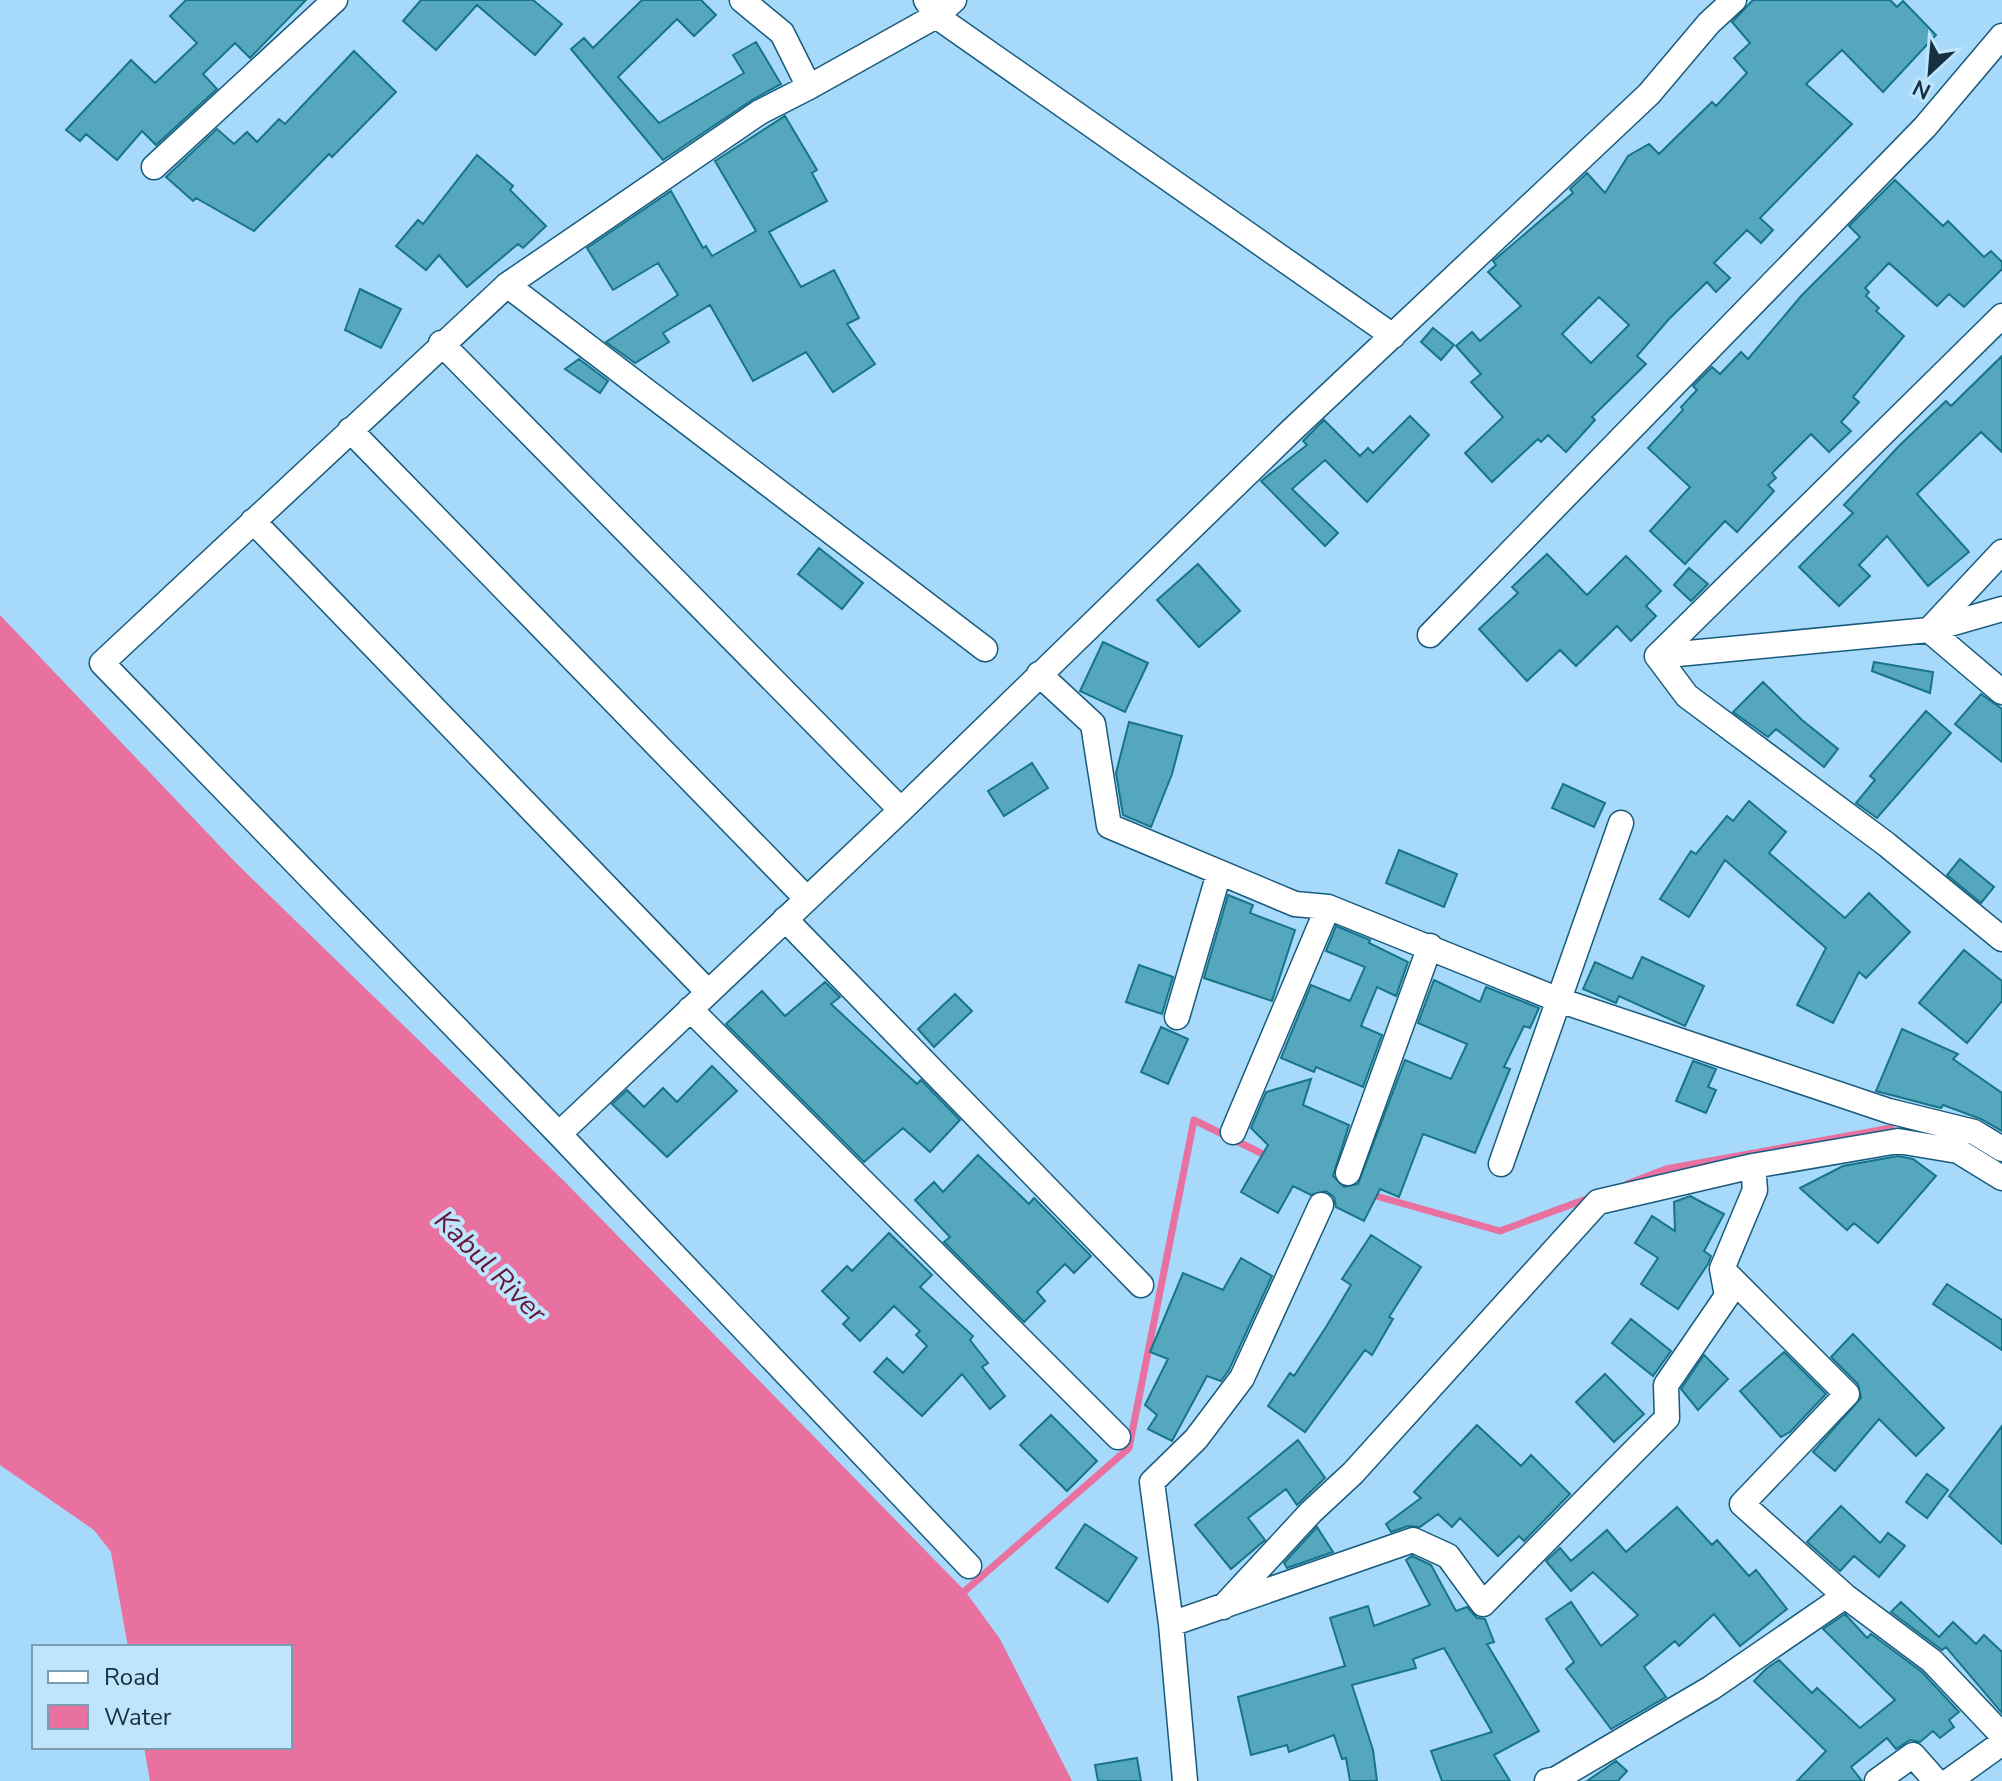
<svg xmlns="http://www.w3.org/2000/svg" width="2002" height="1781" font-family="'Nunito Sans',sans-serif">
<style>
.water{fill:#e871a0}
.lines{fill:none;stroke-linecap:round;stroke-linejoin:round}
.stream{stroke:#e871a0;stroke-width:7}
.building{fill:#54a7bd;stroke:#187589;stroke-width:2;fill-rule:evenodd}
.minor-casing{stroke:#185b7e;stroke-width:27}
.minor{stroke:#fff;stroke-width:24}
.labels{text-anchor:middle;stroke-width:8;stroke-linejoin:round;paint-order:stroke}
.water-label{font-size:28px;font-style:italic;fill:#63183a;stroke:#bfe5fd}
</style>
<rect width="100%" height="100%" fill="#a7d9fa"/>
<path class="water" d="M0 615 236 863 566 1183 965 1591 1000 1639 1072 1781H150L144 1747H290V1647H128L111 1552 94 1530 0 1465Z"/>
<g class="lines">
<path class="stream" d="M1627 1184 1666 1169 1891 1128
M1369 1194 1500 1231 1589 1198
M958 1597 1129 1448 1194 1120 1271 1158"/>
</g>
<path class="building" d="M186 0H306L250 58 235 43 203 74 217 89 156 145 142 131 117 160 86 134 80 141 66 130 131 60 155 83 197 43 170 16Z
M421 0H533L562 24 535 55 477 5 436 50 403 21Z
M642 0H701L716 15 694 36 677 19 618 77 659 123 744 73 733 55 756 42 781 84 752 100 663 160 571 49 584 38 593 48Z
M1753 0H1890L1897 7 1903 1 1936 35 1883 92 1842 50 1806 84 1852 124 1760 218 1773 230 1761 243 1747 230 1714 263 1730 278 1716 292 1707 282 1669 319 1637 356 1646 364 1592 417 1595 420 1566 452 1548 435 1541 442 1538 439 1492 482 1465 453 1503 417 1471 382 1481 374 1456 346 1472 332 1480 341 1521 306 1488 272 1496 265 1493 261 1573 193 1570 189 1587 173 1605 193 1628 156 1649 144 1659 154 1712 102 1716 106 1747 73 1734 58 1750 43 1732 22ZM1599 297 1629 325 1591 363 1562 334Z
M354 51 396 92 332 157 329 154 254 231 196 198 193 201 166 177 217 129 234 144 247 132 257 142 279 119 285 124Z
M785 116 817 170 812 173 827 201 769 232 801 287 834 270 859 318 847 324 875 364 833 392 806 352 753 381 710 305 663 333 669 342 635 363 606 342 678 295 658 263 613 290 587 248 671 191 703 248 706 246 712 256 756 231 715 161Z
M477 155 513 186 510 190 546 226 523 248 518 244 467 287 439 255 426 270 396 246 418 220 423 224Z
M1895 180 1943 226 1948 221 1984 257 1991 251 2002 262V269L1964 307 1949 294 1937 306 1889 263 1865 288 1869 292 1866 296 1879 308 1876 311 1904 336 1853 397 1859 402 1841 422 1851 431 1829 452 1811 434 1772 473 1776 478 1768 485 1774 491 1737 532 1725 521 1685 564 1650 531 1690 487 1648 448 1683 410 1681 407 1697 390 1693 386 1712 367 1720 374 1741 352 1748 359 1802 295 1860 237 1849 226Z
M360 289 401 309 381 348 345 330Z
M1433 328 1454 345 1441 360 1421 342Z
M2002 356V452L1981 432 1917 494 1969 552 1928 586 1887 536 1859 565 1870 576 1839 606 1799 567 1853 513 1844 505 1899 446 1946 401 1951 406Z
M579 359 608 381 600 393 565 369Z
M1410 416 1429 435 1367 502 1325 460 1292 489 1338 533 1325 546 1261 481 1307 445 1303 441 1324 420 1360 456 1368 448 1373 453Z
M819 548 863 583 842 609 798 574Z
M1547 554 1587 595 1626 556 1661 591 1646 606 1656 616 1631 641 1617 626 1576 666 1560 650 1527 681 1479 629 1518 593 1512 587Z
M1198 564 1240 611 1199 647 1157 600Z
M1689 568 1708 584 1691 601 1674 585Z
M1103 642 1148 663 1125 712 1080 691Z
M1874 662 1933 672 1930 693 1872 671Z
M1763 682 1802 720 1838 749 1824 767 1776 729 1768 737 1733 712Z
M1981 694 2002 709V762L1955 724Z
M1926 711 1951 733 1877 818 1856 803 1875 780 1870 776Z
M1129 722 1182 736 1172 774 1151 827 1123 815 1116 773Z
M1032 763 1048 788 1004 816 988 791Z
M1563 784 1605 803 1594 827 1552 808Z
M1749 801 1786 832 1769 853 1845 918 1869 893 1910 932 1866 978 1859 972 1833 1023 1797 1005 1826 948 1725 860 1689 917 1660 899 1691 851 1696 854 1727 816 1733 821Z
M1399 850 1457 874 1444 907 1386 883Z
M1960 859 1994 887 1981 903 1947 875Z
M1228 895 1253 905 1250 913 1295 930 1272 1001 1204 978Z
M1336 926 1370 940 1369 943 1408 962 1396 996 1377 987 1361 1026 1382 1035 1363 1087 1316 1067 1314 1072 1281 1058 1311 985 1350 1001 1365 967 1326 951Z
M1964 950 2002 981V1001L1967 1043 1919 1003Z
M1642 957 1704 986 1685 1026 1619 996 1616 1003 1583 989 1595 962 1632 979Z
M1139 965 1173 977 1162 1014 1126 1002Z
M1434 980 1480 1002 1486 987 1539 1008 1530 1028 1524 1026 1504 1067 1510 1069 1475 1153 1423 1134 1399 1197 1380 1189 1364 1221 1336 1207 1334 1197 1326 1191 1311 1195 1293 1186 1278 1213 1241 1192 1268 1145 1251 1128 1266 1092 1311 1079 1303 1105 1349 1125 1333 1176 1344 1187 1358 1184 1405 1060 1451 1079 1467 1044 1418 1023Z
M825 982 840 997 831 1004 917 1084 921 1080 960 1120 930 1152 903 1128 864 1162 726 1024 762 991 785 1016Z
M955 994 972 1011 934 1047 918 1029Z
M1161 1027 1188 1039 1168 1084 1141 1072Z
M1902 1029 1958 1054 1953 1059 2002 1093V1131L1981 1119 1943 1105 1941 1108 1876 1091Z
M1693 1061 1716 1069 1708 1087 1716 1090 1706 1113 1676 1101Z
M712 1066 737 1091 667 1157 612 1104 627 1090 644 1107 663 1088 677 1102Z
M978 1155 1029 1204 1034 1198 1091 1256 1074 1273 1065 1264 1037 1292 1045 1301 1024 1322 944 1242 950 1237 915 1200 934 1182 943 1192Z
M1898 1156 1913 1159 1936 1176 1878 1243 1854 1223 1847 1230 1800 1188 1843 1166Z
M1690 1196 1724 1214 1704 1251 1711 1256 1708 1264 1678 1309 1641 1284 1658 1258 1635 1243 1652 1216 1675 1231 1674 1202Z
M889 1233 932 1275 920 1287 973 1336 970 1340 988 1363 982 1367 1005 1396 990 1409 962 1374 922 1416 874 1372 887 1358 903 1373 927 1346 916 1335 920 1331 894 1306 860 1341 843 1324 849 1318 822 1291 847 1266 852 1271Z
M1371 1235 1421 1267 1389 1317 1393 1319 1372 1355 1365 1350 1305 1432 1268 1406 1290 1373 1294 1376 1326 1327 1351 1285 1342 1279Z
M1241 1258 1272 1276 1229 1370 1221 1381 1207 1376 1172 1441 1148 1429 1157 1415 1145 1405 1168 1359 1150 1352 1183 1273 1223 1290Z
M1947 1284 2002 1320V1350L1933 1304Z
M1631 1319 1671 1351 1653 1376 1612 1343Z
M1853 1334 1944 1428 1916 1456 1879 1419 1835 1471 1813 1452 1861 1398 1858 1384 1831 1357Z
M1784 1352 1826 1394 1790 1432 1781 1437 1740 1391Z
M1704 1355 1728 1379 1698 1410 1681 1389Z
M1605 1374 1644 1414 1614 1442 1576 1402Z
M1051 1415 1097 1461 1067 1491 1020 1445Z
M1477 1425 1521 1466 1531 1455 1570 1494 1524 1541 1519 1536 1498 1556 1460 1518 1452 1527 1438 1514 1420 1527 1408 1526 1391 1532 1386 1524 1421 1498 1414 1492Z
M2002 1426V1544L1949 1496Z
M1298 1440 1325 1478 1297 1505 1286 1489 1248 1518 1265 1540 1231 1569 1195 1525Z
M1927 1474 1948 1490 1927 1518 1906 1502Z
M1841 1506 1880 1543 1888 1533 1905 1546 1879 1577 1854 1556 1840 1571 1807 1542Z
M1677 1507 1712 1545 1717 1540 1749 1576 1756 1570 1787 1609 1740 1646 1714 1614 1679 1646 1675 1641 1644 1667 1666 1697 1611 1729 1566 1669 1574 1662 1546 1619 1571 1602 1601 1646 1638 1615 1593 1572 1571 1591 1546 1561 1560 1548 1571 1561 1607 1530 1626 1552Z
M1085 1524 1137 1558 1108 1602 1056 1568Z
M1317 1527 1333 1552 1287 1568 1284 1563Z
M1412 1556 1431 1565 1456 1611 1467 1607 1477 1618 1485 1619 1494 1642 1487 1644 1539 1731 1494 1755 1510 1781H1442L1431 1751 1492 1732 1444 1648 1413 1659 1416 1668 1352 1685 1373 1750 1377 1781H1350L1346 1758 1342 1759 1334 1735 1289 1752 1287 1745 1251 1755 1238 1697 1345 1666 1330 1618 1368 1606 1374 1626 1430 1605 1406 1560Z
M1901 1602 1939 1637 1953 1622 1976 1644 1984 1635 2002 1652V1713L1946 1647 1942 1650 1891 1612Z
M1845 1614 1867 1638 1871 1634 1922 1672 1959 1712 1949 1720 1954 1727 1940 1738 1933 1731 1920 1742 1910 1740 1896 1749 1887 1738 1851 1767 1862 1781H1797L1826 1751 1754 1681 1767 1668 1779 1660 1812 1693 1817 1688 1860 1728 1895 1700 1823 1629Z
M1137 1758 1141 1781H1098L1095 1765Z
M1616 1761 1627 1771 1618 1781H1587Z"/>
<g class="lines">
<defs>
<path id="minor" d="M742 0 782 33 809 87 936 16 954 0
M926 0 936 16 1393 336
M809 87 760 112 507 285 102 663 559 1134 969 1566
M154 167 335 0
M507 285 985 649
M441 343 901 810
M350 430 807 899
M253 521 708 992
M2002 552 1929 630 2002 692
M1430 635 1925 127 2002 36
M1657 656 2002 316
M1657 656 1687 696 1886 844 2002 939
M1657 656 1929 630 2002 609
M1039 674 1093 724 1109 826 1295 904 1328 907 1559 1000 1889 1111 1974 1132 2002 1149
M785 919 1141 1285
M690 1009 1118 1437
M1177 1017 1219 873
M1233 1132 1328 907
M559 1134 901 810 1291 431 1649 94 1709 23 1734 0
M1501 1164 1621 823
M1348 1173 1430 946
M1845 1596 1932 1661 2002 1735
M1223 1607 1311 1512 1353 1473 1598 1202 1753 1166 1898 1141 1958 1151 2002 1178
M1171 1624 1413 1540 1448 1556 1483 1604 1667 1418 1666 1385 1727 1296 1722 1269 1755 1190 1753 1166
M1185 1781 1171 1624 1152 1482 1196 1439 1242 1378 1321 1205
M1547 1781 1556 1779 1711 1688 1845 1596 1742 1504 1847 1394 1722 1269
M1877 1781 1913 1755 1936 1781
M1949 1781 2002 1743"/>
</defs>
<use href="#minor" class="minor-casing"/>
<use href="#minor" class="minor"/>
</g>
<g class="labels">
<g class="water-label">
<text transform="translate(491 1266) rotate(45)" y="10">Kabul River</text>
</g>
</g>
<rect x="32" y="1645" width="260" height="104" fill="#bfe5fd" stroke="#7b9db1" stroke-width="2"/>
<rect x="48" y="1671" width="40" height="12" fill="#ffffff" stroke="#7b9db1" stroke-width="2"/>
<text x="104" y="1685" font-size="24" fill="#163040">Road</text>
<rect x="48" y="1705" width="40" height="24" fill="#e871a0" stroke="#7b9db1" stroke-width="2"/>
<text x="104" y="1725" font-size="24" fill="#163040">Water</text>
<g transform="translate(1930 72) rotate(206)" stroke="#bfe5fd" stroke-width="6" paint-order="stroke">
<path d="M0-6L14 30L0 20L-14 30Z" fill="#163040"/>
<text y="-12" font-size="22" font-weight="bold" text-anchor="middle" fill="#163040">N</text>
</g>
</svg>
